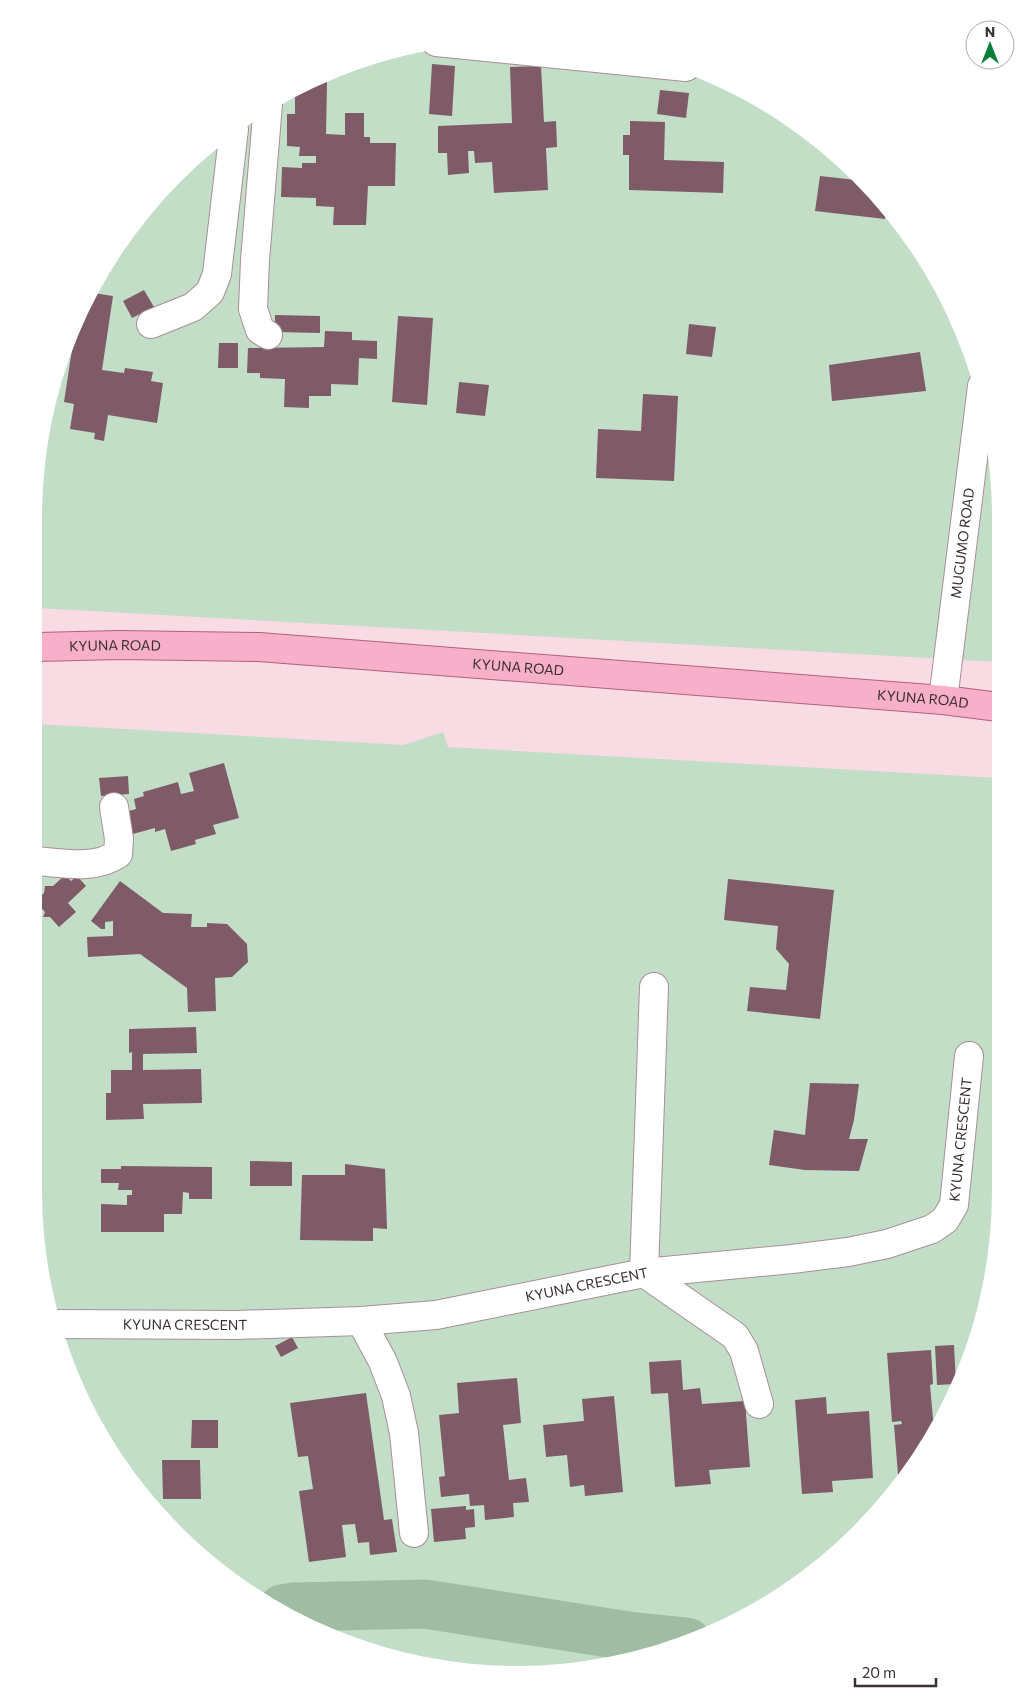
<svg xmlns="http://www.w3.org/2000/svg" width="1035" height="1708" font-family="Commissioner,sans-serif">
<style>
.green{fill:#c3dec7}
.lines{fill:none;stroke-linecap:round;stroke-linejoin:round}
.river{stroke:#a0bda4;stroke-width:49}
.building{fill:#7e5b66}
.minor-casing{stroke:#a98e96;stroke-width:30}
.major-casing{stroke:#b2607d;stroke-width:30}
.minor{stroke:#fff;stroke-width:28}
.major{stroke:#f7afca;stroke-width:28}
.labels{text-anchor:middle;stroke-width:5;stroke-linejoin:round;paint-order:stroke}
.street-label{font-size:14px;fill:#3a2f32;stroke:#fff}
</style>
<rect width="100%" height="100%" fill="#f9dbe4"/>
<path class="green" d="M549 35 642 50 731 84 812 134 881 199 937 276 985 392 1000 486 999 662 37 608 38 455 70 333 134 223 198 154 275 99 362 60 454 38Z
M36 724 404 745 443 732 448 747 999 778 997 1253 965 1375 901 1485 786 1593 673 1649 517 1674 362 1649 249 1593 134 1485 59 1346 34 1190Z"/>
<g class="lines">
<path class="river" d="M282 1609 294 1607 425 1604 628 1636 687 1642"/>
</g>
<path class="building" d="M432 64 455 66 452 116 429 114Z
M541 66 544 122 556 121 557 147 546 148 548 190 494 193 492 162 475 163 474 151H468L469 173 448 175 447 153H438V126L512 123 510 67Z
M312 82H327L326 134 345 135V113H364V137H370V143H396L395 186H368L366 225H333L334 207 316 206V198L281 197 282 167 302 168V163H316V156H299L300 147 287 146V114H295V90Z
M660 90 689 93 686 118 657 114Z
M630 121 665 122 664 160 724 162 723 193 629 190V155H623V135H630Z
M856 175 881 199 886 206 885 219 815 211 820 176 856 180Z
M144 290 154 307 132 318 123 301Z
M93 293 113 296 102 370 124 373 125 368 153 372 151 381 163 383 157 423 108 415 104 441 94 439 95 433 70 429 74 404 64 402 76 323Z
M275 315 320 316V333L275 332Z
M398 316 433 318 427 405 392 402Z
M689 324 716 327 712 357 686 354Z
M325 331 352 332V340L377 341V359L359 358 358 385 331 384V396H309V408L284 407 285 379 260 378V373H247L248 348 324 347Z
M219 343H238V368H218Z
M920 352 926 391 832 401 829 365Z
M459 382 489 385 485 416 456 413Z
M643 394 678 396 674 481 596 478 598 429 641 431Z
M224 763 239 818 213 825 216 834 195 840 196 844 171 851 165 829 155 832V828L129 835 122 813 136 809 134 799 144 796 143 792 178 782 181 794 194 791 189 773Z
M128 776 129 794 101 796 99 778Z
M65 875 71 881 77 876 86 886 68 903 76 912 59 927 50 917H43L45 912 35 901 44 893 45 886H53Z
M728 879 834 890 820 1019 747 1011 750 987 786 990 789 964 776 949 778 926 724 920Z
M120 881 163 913 192 914 191 927H207V923L227 924 247 944 248 962 232 977 215 978 216 1011 188 1012 187 988 140 954 88 957 87 937 113 936V921L105 922V929H101L91 921Z
M196 1027 197 1053 143 1054V1070L201 1069 202 1103 143 1104 144 1119 106 1120V1093H111V1070H132V1052L129 1053V1029Z
M810 1083 859 1084 854 1120 849 1139H868L859 1171 805 1170 769 1165 774 1130 805 1135Z
M250 1161 292 1162V1186H250Z
M345 1164 385 1169 387 1229 373 1228V1241L300 1240 302 1175H345Z
M121 1166 212 1167V1199H189V1193L183 1192 182 1214H164V1232H101V1204L127 1205V1195H132V1190H118L119 1183H101V1169H121Z
M292 1337 298 1348 281 1357 275 1346Z
M954 1345 956 1384 937 1385 935 1346Z
M931 1350 933 1384 930 1385 933 1419H940L899 1487 894 1425 902 1424 901 1421 892 1422 887 1353Z
M681 1360 683 1390 700 1388 702 1404 745 1401 750 1467 709 1470 711 1484 675 1487 668 1393 651 1394 649 1362Z
M517 1378 521 1423 503 1425 509 1480 526 1478 529 1502 513 1503 514 1517 485 1520 484 1505 470 1506 469 1494 441 1497 439 1477 445 1476 439 1415 459 1413 457 1383Z
M366 1393 384 1520 392 1519 397 1552 370 1555 369 1542 358 1543 355 1524 342 1525 346 1557 309 1562 299 1491 313 1489 308 1456 298 1457 290 1403Z
M614 1396 623 1492 585 1496 584 1485 570 1487 567 1455 546 1457 543 1425 584 1421 582 1399Z
M826 1397 827 1414 869 1411 873 1478 832 1481 833 1492 802 1494 795 1400Z
M192 1420H218V1448H191Z
M162 1460H200L201 1499H163Z
M466 1506V1510L474 1509 475 1527 465 1528 466 1539 434 1542 431 1509Z"/>
<g class="lines">
<defs>
<g id="minor">
<path d="M436 42 686 67"/>
<path d="M151 324 193 307 210 292 217 274 234 129"/>
<path d="M268 335 260 330 253 309 255 260 268 104"/>
<path id="s1" d="M943 700 982 386"/>
<path d="M36 861C63 863 95 870 118 854L119 839 114 807"/>
<path d="M654 987 644 1273 735 1336 744 1351 759 1404"/>
<path d="M361 1321 383 1362 396 1396 404 1433 414 1533"/>
<path id="s2" d="M56 1324 236 1325 361 1321 436 1315 644 1273 792 1259 848 1252 887 1244 932 1229 945 1220 954 1205 969 1056"/>
</g>
<g id="major">
<path id="s3" d="M37 647 119 645 259 647 943 700 999 707"/>
</g>
</defs>
<use href="#minor" class="minor-casing"/>
<use href="#major" class="major-casing"/>
<use href="#minor" class="minor"/>
<use href="#major" class="major"/>
</g>
<g class="labels">
<g class="street-label">
<text dy="5" stroke="none"><textPath href="#s1" startOffset="158">MUGUMO ROAD</textPath></text>
<text dy="5" stroke="none"><textPath href="#s3" startOffset="78">KYUNA ROAD</textPath></text>
<text dy="5" stroke="none"><textPath href="#s3" startOffset="482">KYUNA ROAD</textPath></text>
<text dy="5" stroke="none"><textPath href="#s3" startOffset="888">KYUNA ROAD</textPath></text>
<text dy="5" stroke="none"><textPath href="#s2" startOffset="984">KYUNA CRESCENT</textPath></text>
<text dy="5" stroke="none"><textPath href="#s2" startOffset="534">KYUNA CRESCENT</textPath></text>
<text dy="5" stroke="none"><textPath href="#s2" startOffset="129">KYUNA CRESCENT</textPath></text>
</g>
</g>
<path d="M0 0H1035V1708H0ZM517 42H517A475 475 0 0 1 992 517V1191A475 475 0 0 1 517 1666H517A475 475 0 0 1 42 1191V517A475 475 0 0 1 517 42Z" fill="#fff" fill-rule="evenodd"/>
<g transform="translate(990 45)"><circle r="24" fill="#ffffff" stroke="#b0acad"/>
<path d="M0-4L9 19L0 12L-9 19Z" fill="#098038"/>
<text y="-8" font-size="14" font-weight="bold" text-anchor="middle" fill="#3a2f32">N</text>
</g>
<path d="M855 1678v8h81v-8" fill="none" stroke="#3a2f32" stroke-width="2.5"/>
<text x="862" y="1678" font-size="15" fill="#3a2f32" stroke="#ffffff" stroke-width="4" paint-order="stroke">20 m</text>
</svg>
